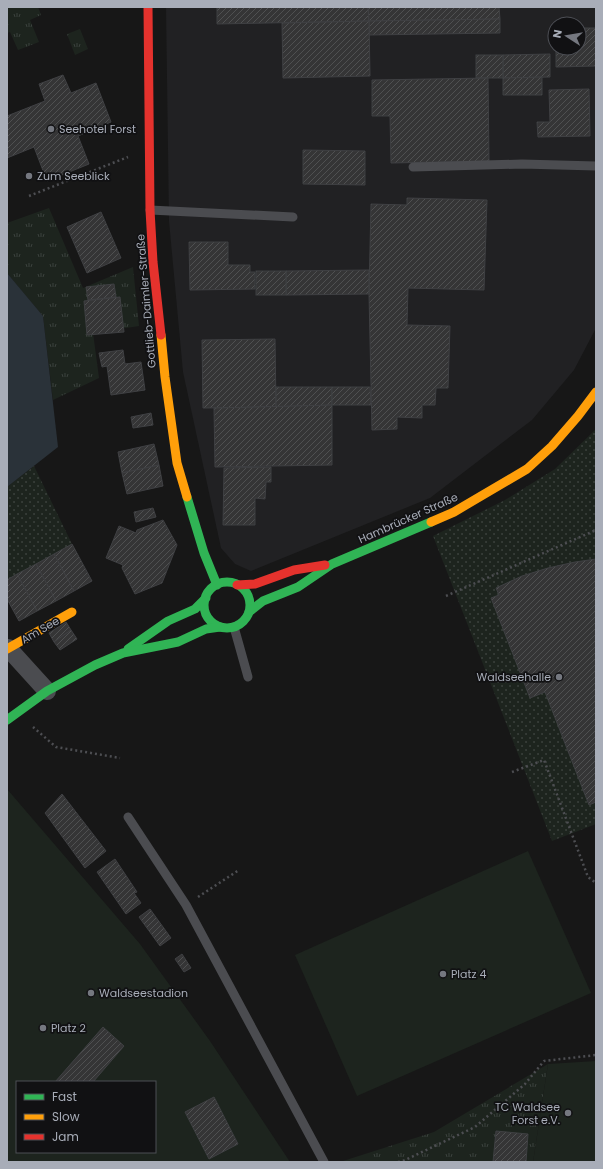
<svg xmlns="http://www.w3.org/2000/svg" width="603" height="1169" viewBox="0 0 603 1169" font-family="Poppins,sans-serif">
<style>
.built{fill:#212123;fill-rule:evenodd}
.grass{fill:url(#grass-tufts)}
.park{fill:url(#park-dots)}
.pitch{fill:#1d241e;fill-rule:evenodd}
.water{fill:#2a3239}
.building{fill:url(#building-hatch);stroke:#3f4043}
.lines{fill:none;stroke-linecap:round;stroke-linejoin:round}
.path{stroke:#4d4e52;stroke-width:2.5;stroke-dasharray:2 3;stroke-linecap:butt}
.lane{stroke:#4b4c50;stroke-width:9}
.street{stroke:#4b4c50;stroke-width:18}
.fast{stroke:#30b455;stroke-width:9}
.slow{stroke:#ff9f0a;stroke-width:9}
.jam{stroke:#e5322d;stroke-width:9}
.poi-dot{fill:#757880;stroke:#111113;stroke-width:1.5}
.labels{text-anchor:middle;stroke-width:3.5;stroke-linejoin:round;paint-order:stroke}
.poi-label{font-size:11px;fill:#a8adb8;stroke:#111113;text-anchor:start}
.street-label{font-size:11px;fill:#a8adb8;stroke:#111113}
</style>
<defs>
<pattern id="grass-tufts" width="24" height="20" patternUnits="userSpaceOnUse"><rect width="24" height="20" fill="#1d241e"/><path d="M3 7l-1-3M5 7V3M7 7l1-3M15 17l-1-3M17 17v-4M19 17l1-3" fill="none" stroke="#3b413d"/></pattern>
<pattern id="park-dots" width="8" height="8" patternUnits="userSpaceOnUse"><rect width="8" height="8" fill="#1d241e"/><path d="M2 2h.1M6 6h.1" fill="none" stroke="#3b413d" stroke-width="1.8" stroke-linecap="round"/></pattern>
<pattern id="building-hatch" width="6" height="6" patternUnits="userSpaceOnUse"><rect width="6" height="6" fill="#353536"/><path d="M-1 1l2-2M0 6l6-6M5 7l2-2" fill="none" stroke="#4f5051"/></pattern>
</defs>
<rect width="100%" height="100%" fill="#171717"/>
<!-- built -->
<path class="built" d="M166 7H596V328L574 370 532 420 430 498 251 571 235 564 221 548 183 372 169 221ZM555 24H579V48H555Z"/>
<!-- grass -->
<g class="grass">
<path d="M7 7H38L41 15 30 20 39 42 18 50 10 32 7 33Z"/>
<path d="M80 29 88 49 75 55 67 34Z"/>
<path d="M49 208 83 288 133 267 139 326 93 333 99 378 53 400 43 316 7 273V223Z"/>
<path d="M548 1064 533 1162H340L434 1132Z"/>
</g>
<!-- park -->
<g class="park">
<path d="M596 429V824L552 841 433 536 505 500 555 469Z"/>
<path d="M34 466 72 544 7 580V487Z"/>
</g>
<!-- pitch -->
<g class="pitch">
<path d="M7 789 140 944 210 1041 290 1162H7ZM17 1082H155V1152H17Z"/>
<path d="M528 851 591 993 357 1096 295 955Z"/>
<path d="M596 1061V1162H533L548 1064Z"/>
</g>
<!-- water -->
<path class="water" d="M7 273 43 316 58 447 7 487Z"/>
<!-- building -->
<g class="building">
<path d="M217 7H368L369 21 217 24Z"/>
<path d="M368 7H499L500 19 369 21Z"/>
<path d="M500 19V33L369 35V21Z"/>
<path d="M369 21 370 76 283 78 282 23Z"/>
<path d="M579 28H596V66L556 67V48H579Z"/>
<path d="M550 54V77L503 78V55Z"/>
<rect x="476" y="55" width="27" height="23"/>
<path d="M63 75 71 93 96 83 111 122 78 136 89 164 47 181 34 147 7 158V116L45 101 39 84Z"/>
<path d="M542 77V95H503V78Z"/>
<path d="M488 78 489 161 391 163 390 116H372V80Z"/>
<path d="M589 89 590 136 538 137 537 122H550L549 90Z"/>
<path d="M303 150 365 151V185L303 184Z"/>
<path d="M407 198 487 200 484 290 408 288 407 325 450 326 448 388H436L435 405H422V418L397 417V429L372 430 369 294 371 204 407 205Z"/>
<path d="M101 212 121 258 87 273 67 227Z"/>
<path d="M189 242H228V265H250V272H255V289L190 290Z"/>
<path d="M369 270V294L286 295V271Z"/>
<rect x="256" y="271" width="30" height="24"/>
<path d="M114 284 116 297 88 300 86 287Z"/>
<path d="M120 297 124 332 87 335 84 301Z"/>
<path d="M275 339 276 407 203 408 202 340Z"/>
<path d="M123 350 125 364 141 362 145 390 111 395 107 366 102 367 99 353Z"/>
<path d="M276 387H332V405L276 407Z"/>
<path d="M332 387H370L371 405H332Z"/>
<path d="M332 405V465L215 467 214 408Z"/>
<path d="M151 413 153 425 133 428 131 417Z"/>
<path d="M154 444 159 465 122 473 118 452Z"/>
<path d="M159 465 163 486 127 494 122 473Z"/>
<path d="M271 467V482H266L265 499 255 498V525H223L224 468Z"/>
<path d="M153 508 156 517 136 522 134 512Z"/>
<path d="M163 520 177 545 162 583 135 594 122 568 123 565 106 558 119 526 136 533 137 530Z"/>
<path d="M72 544 92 581 74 591 54 554Z"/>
<path d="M54 554 74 591 56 601 36 564Z"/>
<path d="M596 559V802L589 805 545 692 530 698 491 598 499 595 496 588 522 576 548 568 575 562Z"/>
<path d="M36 564 56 601 37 611 17 574Z"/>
<path d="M17 574 37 611 19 621 7 599V580Z"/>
<path d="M66 622 71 630 54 642 49 633Z"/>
<path d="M71 630 77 639 60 650 54 642Z"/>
<path d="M62 794 106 851 85 868 45 813Z"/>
<path d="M115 859 137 892 134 893 141 903 126 914 97 872Z"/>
<path d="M150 909 171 938 160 946 139 917Z"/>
<path d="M182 954 191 968 184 972 175 959Z"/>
<path d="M103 1027 124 1046 93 1082H55Z"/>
<path d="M214 1097 238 1144 209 1159 185 1112Z"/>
<path d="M496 1131 528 1134 526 1162H493Z"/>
</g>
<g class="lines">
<!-- path -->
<g class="path">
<path d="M29 196 128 157"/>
<path d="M446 596 596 530"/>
<path d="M33 727 56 747 120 758"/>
<path d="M512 772 544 760 588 877 596 883"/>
<path d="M198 897 239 870"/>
<path d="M398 1162 403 1161 475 1127 525 1084 544 1061 596 1055"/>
</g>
<!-- lane -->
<g class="lane">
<path d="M413 167 522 164 596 166"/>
<path d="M150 210 293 217"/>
<path d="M234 627 248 677"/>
<path d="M128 817 186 905 324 1162"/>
</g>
<!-- street -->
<path class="street" d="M8 648 47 691"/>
<!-- fast -->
<g class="fast">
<path d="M187 497 204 553 217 585"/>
<circle cx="227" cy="605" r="23"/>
<path d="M249 612 263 601 298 587 332 564 431 522"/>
<path d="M128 649 168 621 195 609 206 598"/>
<path d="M7 720 47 691 95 665 123 653 178 642 206 629 220 627"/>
</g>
<!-- slow -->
<g class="slow">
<path d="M161 335 165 377 177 463 187 497"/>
<path d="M431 522 454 512 527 469 552 446 578 416 596 392"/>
<path d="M7 649 72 612"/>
</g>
<!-- jam -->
<g class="jam">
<path d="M148 7 150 210 153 262 161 335"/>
<path d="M237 585 255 584 294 570 325 565"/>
</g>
</g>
<!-- markers -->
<g class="poi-dot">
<circle cx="51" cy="129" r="4"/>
<circle cx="29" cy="176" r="4"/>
<circle cx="559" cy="677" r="4"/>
<circle cx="443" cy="974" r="4"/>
<circle cx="91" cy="993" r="4"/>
<circle cx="43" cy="1028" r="4"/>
<circle cx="568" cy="1113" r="4"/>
</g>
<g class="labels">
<!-- poi labels -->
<g class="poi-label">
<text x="59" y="133">Seehotel Forst</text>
<text x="37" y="180">Zum Seeblick</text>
<text x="551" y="681" text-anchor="end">Waldseehalle</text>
<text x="451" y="978">Platz 4</text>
<text x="99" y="997">Waldseestadion</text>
<text x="51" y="1032">Platz 2</text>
<text x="560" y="1111" text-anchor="end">TC Waldsee<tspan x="560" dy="13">Forst e.V.</tspan></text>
</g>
<!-- street labels -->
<g class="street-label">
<text transform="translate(146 301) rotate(-95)" y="4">Gottlieb-Daimler-Straße</text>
<text transform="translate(408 518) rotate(-24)" y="4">Hambrücker Straße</text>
<text transform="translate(40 630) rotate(-30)" y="4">Am See</text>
</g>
</g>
<!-- border -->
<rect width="603" height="1169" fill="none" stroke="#a8adb8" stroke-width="16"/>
<!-- legend -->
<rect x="16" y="1081" width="140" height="72" fill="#111113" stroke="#4d4f55"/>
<rect x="24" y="1094" width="20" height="6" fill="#30b455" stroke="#4d4f55"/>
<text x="52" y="1101" font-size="12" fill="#a8adb8">Fast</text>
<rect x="24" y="1114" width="20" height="6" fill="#ff9f0a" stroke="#4d4f55"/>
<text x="52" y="1121" font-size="12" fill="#a8adb8">Slow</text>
<rect x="24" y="1134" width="20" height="6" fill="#e5322d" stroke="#4d4f55"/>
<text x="52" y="1141" font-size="12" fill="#a8adb8">Jam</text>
<!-- north arrow -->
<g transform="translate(567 36) rotate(282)"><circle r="19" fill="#111113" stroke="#4d4f55"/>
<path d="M0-3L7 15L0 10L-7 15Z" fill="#757880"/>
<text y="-6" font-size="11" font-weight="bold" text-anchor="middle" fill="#a8adb8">N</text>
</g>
</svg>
